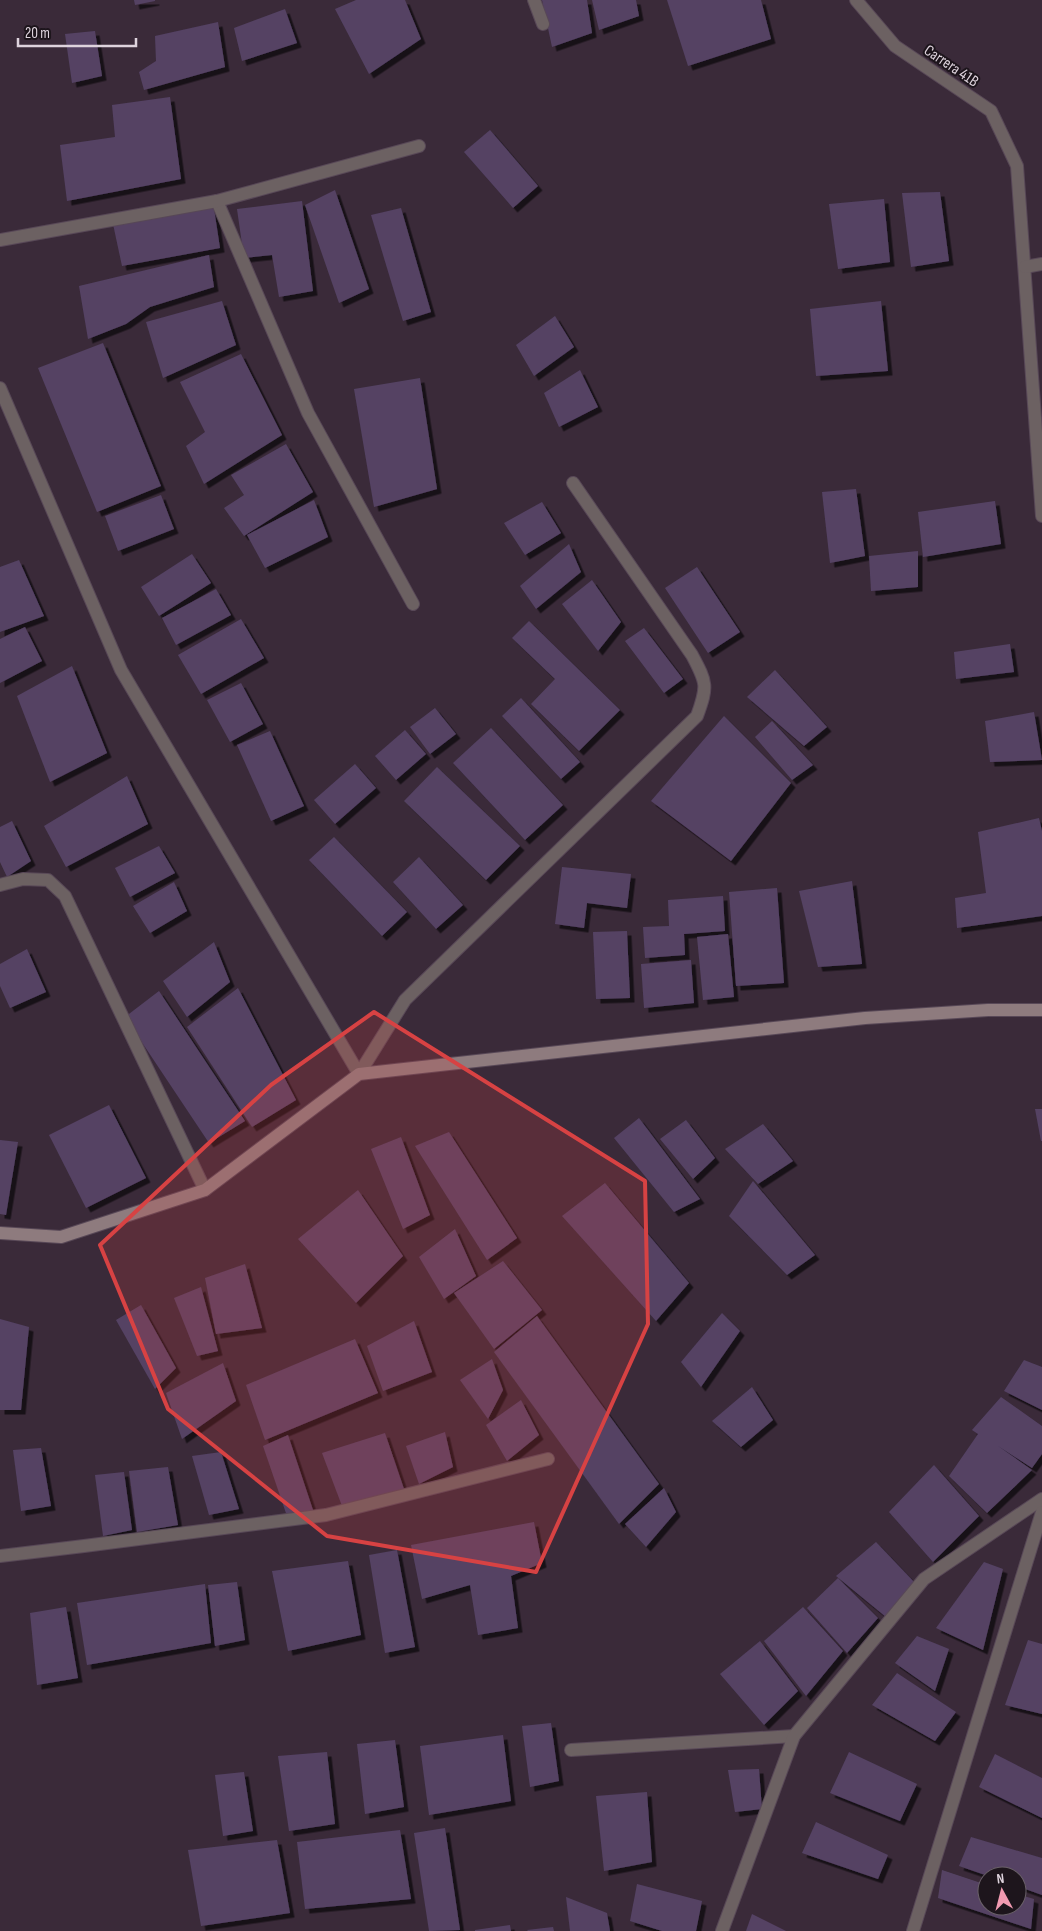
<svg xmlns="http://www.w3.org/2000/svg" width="1042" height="1931" viewBox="0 0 1042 1931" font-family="'Sofia Sans Condensed',sans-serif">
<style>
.building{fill:#544264;filter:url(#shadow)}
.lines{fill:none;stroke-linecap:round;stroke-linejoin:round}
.minor-casing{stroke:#584857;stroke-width:14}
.secondary-casing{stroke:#584857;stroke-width:14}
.minor{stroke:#6c6162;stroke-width:12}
.secondary{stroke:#8e7b7e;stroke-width:12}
.marked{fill:#d74243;fill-opacity:0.2;stroke:#d74243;stroke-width:4;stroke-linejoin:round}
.labels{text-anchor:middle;stroke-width:4;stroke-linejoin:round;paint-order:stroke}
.street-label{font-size:16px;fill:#ded3dd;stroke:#1d151c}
</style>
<defs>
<filter id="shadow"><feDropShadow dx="4.5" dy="4.5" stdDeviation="0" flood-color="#0009"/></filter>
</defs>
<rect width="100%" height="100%" fill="#3a2a39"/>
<!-- building -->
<g class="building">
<path d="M134 0H155V1L135 5Z"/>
<path d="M356 0H405L421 39 369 74 335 9Z"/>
<path d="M542 0H587L592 33 552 47Z"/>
<path d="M592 0H636L639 16 599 30Z"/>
<path d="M667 0H761L771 39 688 66Z"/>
<path d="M285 9 297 43 242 61 234 28Z"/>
<path d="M218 22 225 67 144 90 139 72 156 61 155 36Z"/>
<path d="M95 31 102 76 72 83 65 34Z"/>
<path d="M170 97 181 179 67 201 60 145 115 137 112 105Z"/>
<path d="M490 130 538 186 513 208 464 152Z"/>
<path d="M335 190 369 289 339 303 305 205Z"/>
<path d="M940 192 949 261 911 267 902 193Z"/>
<path d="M884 199 890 262 838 269 829 204Z"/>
<path d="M302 201 313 291 279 297 272 255 244 258 237 209Z"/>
<path d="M213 202 220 248 122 266 113 224Z"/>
<path d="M401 208 431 312 403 321 371 215Z"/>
<path d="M209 255 214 287 150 307 126 324 88 339 79 286Z"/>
<path d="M222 301 236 345 163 378 146 322Z"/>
<path d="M881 301 888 371 816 376 810 309Z"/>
<path d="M555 316 574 347 534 376 516 345Z"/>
<path d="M103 343 161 486 97 512 38 368Z"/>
<path d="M241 354 282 435 204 484 186 446 205 432 180 382Z"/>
<path d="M580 370 598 407 559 427 544 393Z"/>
<path d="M420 378 437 489 374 507 354 389Z"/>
<path d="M286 444 313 492 244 536 224 508 244 495 231 475Z"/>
<path d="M856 489 865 556 830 563 822 492Z"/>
<path d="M161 495 174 529 118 551 105 516Z"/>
<path d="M314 500 328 537 265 568 247 535Z"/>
<path d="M995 501 1001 544 923 557 918 512Z"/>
<path d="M542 502 561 533 525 555 504 523Z"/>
<path d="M569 544 581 572 536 609 520 586Z"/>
<path d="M918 551V587L871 591 869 556Z"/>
<path d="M192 554 211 583 159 616 141 587Z"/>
<path d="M19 560 44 616 0 632V567Z"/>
<path d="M697 567 740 632 708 653 665 588Z"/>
<path d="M592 580 621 622 598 651 562 604Z"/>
<path d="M216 589 231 615 176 645 162 618Z"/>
<path d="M241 619 264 658 201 694 178 655Z"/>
<path d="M529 621 620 710 579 751 531 704 555 679 512 638Z"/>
<path d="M25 627 42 661 0 683V639Z"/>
<path d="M644 628 683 679 664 693 625 641Z"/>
<path d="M1010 644 1014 672 956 679 954 652Z"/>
<path d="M72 666 107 753 50 782 17 696Z"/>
<path d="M775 670 827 727 804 746 747 697Z"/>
<path d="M241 683 263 724 230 742 207 700Z"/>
<path d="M521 698 580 762 561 779 502 716Z"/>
<path d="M435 708 456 734 430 754 410 727Z"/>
<path d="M1034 712 1042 760 990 762 985 721Z"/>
<path d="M724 716 791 783 731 861 651 801Z"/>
<path d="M772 721 813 765 792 780 755 737Z"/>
<path d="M491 728 563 805 525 840 453 763Z"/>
<path d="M405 730 426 754 396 780 375 756Z"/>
<path d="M270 731 304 806 271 821 237 745Z"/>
<path d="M355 764 376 788 335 824 314 800Z"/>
<path d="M437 767 520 846 486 880 404 801Z"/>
<path d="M127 776 148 824 66 867 44 826Z"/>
<path d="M1039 818 1042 831V916L957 928 955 898 986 893 978 832Z"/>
<path d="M12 821 31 861 7 877 0 862V827Z"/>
<path d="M334 837 407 912 382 936 309 860Z"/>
<path d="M159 846 175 873 130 897 115 868Z"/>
<path d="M419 857 463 905 436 929 393 882Z"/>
<path d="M562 867 631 874 627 908 587 903 584 928 555 924Z"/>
<path d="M852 881 862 964 818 967 799 891Z"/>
<path d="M174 882 187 911 150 933 133 906Z"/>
<path d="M777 888 784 983 736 986 729 892Z"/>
<path d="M723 896 725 931 684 934 685 955 645 958 643 927 669 926 668 900Z"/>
<path d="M627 931 630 998 596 999 593 932Z"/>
<path d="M728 934 734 997 703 1000 697 937Z"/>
<path d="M214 942 230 982 187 1017 163 981Z"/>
<path d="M27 949 46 992 10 1008 0 986V964Z"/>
<path d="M691 960 694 1003 644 1008 641 964Z"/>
<path d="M238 988 296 1100 252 1127 187 1027Z"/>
<path d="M159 991 245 1121 209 1143 125 1017Z"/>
<path d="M109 1105 146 1178 86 1208 49 1135Z"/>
<path d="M1035 1109H1042V1141H1041Z"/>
<path d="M639 1118 700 1199 674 1212 614 1138Z"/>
<path d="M686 1120 715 1158 693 1179 660 1139Z"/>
<path d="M763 1124 793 1161 758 1184 725 1149Z"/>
<path d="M449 1132 517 1238 487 1260 415 1146Z"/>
<path d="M401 1137 430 1215 403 1229 371 1149Z"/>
<path d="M0 1140 18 1142 6 1215 0 1214Z"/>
<path d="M753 1181 815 1255 787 1275 729 1216Z"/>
<path d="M605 1183 689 1283 656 1321 562 1216Z"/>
<path d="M358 1190 403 1256 356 1303 298 1239Z"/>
<path d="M455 1229 476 1276 444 1299 419 1257Z"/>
<path d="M503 1261 542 1310 494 1349 454 1293Z"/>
<path d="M245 1264 262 1328 216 1334 205 1278Z"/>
<path d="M201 1287 218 1351 197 1356 174 1298Z"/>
<path d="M141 1305 176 1368 155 1389 116 1320Z"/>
<path d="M722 1313 740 1331 701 1387 681 1362Z"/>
<path d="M537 1316 659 1484 619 1524 494 1352Z"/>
<path d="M0 1319 29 1327 21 1410H0Z"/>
<path d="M414 1321 432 1372 383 1391 367 1346Z"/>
<path d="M355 1339 378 1393 265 1440 246 1385Z"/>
<path d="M492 1359 503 1390 488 1419 460 1380Z"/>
<path d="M1024 1360 1042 1367V1410L1004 1391Z"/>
<path d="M223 1363 236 1401 182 1439 166 1393Z"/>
<path d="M752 1387 773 1420 741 1447 712 1421Z"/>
<path d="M1001 1397 1042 1426V1454L1032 1468 998 1446 1032 1470 987 1513 949 1476 978 1434 972 1430Z"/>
<path d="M521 1400 539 1435 507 1461 486 1425Z"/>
<path d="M445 1432 453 1467 419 1484 406 1446Z"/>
<path d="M385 1433 404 1489 342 1506 322 1453Z"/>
<path d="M288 1435 313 1510 288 1519 263 1446Z"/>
<path d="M41 1448 51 1506 21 1511 13 1450Z"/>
<path d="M221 1452 239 1509 209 1515 192 1456Z"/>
<path d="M934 1465 979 1516 933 1562 889 1512Z"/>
<path d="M168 1467 178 1525 137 1532 129 1471Z"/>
<path d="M124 1472 132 1530 103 1536 95 1475Z"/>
<path d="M664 1488 676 1512 646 1547 625 1524Z"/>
<path d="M534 1522 542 1563 511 1576 518 1628 478 1635 470 1585 422 1599 411 1545Z"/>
<path d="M876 1542 916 1584 886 1617 836 1576Z"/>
<path d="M397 1550 415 1647 385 1653 369 1555Z"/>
<path d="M348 1561 361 1635 288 1651 272 1571Z"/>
<path d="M984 1562 1003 1569 983 1650 936 1628Z"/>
<path d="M838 1578 878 1618 847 1653 807 1608Z"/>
<path d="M237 1582 245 1640 215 1646 208 1585Z"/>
<path d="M205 1584 211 1643 87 1665 77 1603Z"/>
<path d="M66 1607 78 1678 37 1685 30 1613Z"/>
<path d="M803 1607 843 1651 806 1696 764 1641Z"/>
<path d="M917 1636 949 1649 935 1691 895 1663Z"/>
<path d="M1028 1640 1042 1644V1714L1005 1705Z"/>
<path d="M760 1641 798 1691 764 1725 720 1674Z"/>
<path d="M897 1673 956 1712 935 1741 872 1705Z"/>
<path d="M551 1723 559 1781 530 1787 522 1726Z"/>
<path d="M503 1735 511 1801 429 1815 420 1746Z"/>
<path d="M395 1740 404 1807 365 1814 357 1744Z"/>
<path d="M327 1752 335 1824 289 1831 278 1756Z"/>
<path d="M849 1752 917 1784 900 1821 830 1793Z"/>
<path d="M995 1754 1042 1778V1818L979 1787Z"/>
<path d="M759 1769 762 1809 735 1812 728 1770Z"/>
<path d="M244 1772 253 1831 223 1836 215 1775Z"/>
<path d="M647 1792 652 1862 604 1871 596 1796Z"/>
<path d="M816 1822 888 1855 878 1879 802 1853Z"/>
<path d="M445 1828 460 1930 429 1931 414 1833Z"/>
<path d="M400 1830 411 1899 305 1909 297 1842Z"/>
<path d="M971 1837 1042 1858V1895L1017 1886V1876H988L959 1866Z"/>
<path d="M277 1840 290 1913 201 1926 188 1850Z"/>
<path d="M942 1870 987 1885V1906H1017V1894L1034 1899 1031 1929 938 1898Z"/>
<path d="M637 1884 702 1901 696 1931H662L630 1921Z"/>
<path d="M566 1897 607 1913 610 1931H570Z"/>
<path d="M752 1914 786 1931H746Z"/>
<path d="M510 1925 511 1931H475V1930Z"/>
<path d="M553 1927 554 1931H528L527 1930Z"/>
</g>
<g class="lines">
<!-- minor casing -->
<g class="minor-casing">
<g id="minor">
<path d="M534 0 543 24"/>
<path d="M856 0 895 46 991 111 1017 166 1042 516"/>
<path d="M217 201 308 413 413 604"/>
<path d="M0 240 217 201 419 146"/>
<path d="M1025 267 1042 264"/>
<path d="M0 388 121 670 359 1074 405 1000 697 716C708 686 707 683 692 655L573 483"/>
<path d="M0 885 23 879 48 880 65 896 205 1190"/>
<path d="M0 1556 84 1546 326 1515 548 1459"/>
<path d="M571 1750 794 1736"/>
<path d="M722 1931 794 1736 924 1579 1042 1499"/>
<path d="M913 1931 1042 1512"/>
</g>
</g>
<!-- secondary casing -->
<g class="secondary-casing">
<path id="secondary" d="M0 1233 61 1237 205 1190 359 1074 865 1018 988 1010H1042"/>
</g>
<!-- minor -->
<use href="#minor" class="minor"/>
<!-- secondary -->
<use href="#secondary" class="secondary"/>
</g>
<!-- marked area -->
<path class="marked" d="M374 1012 645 1181 648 1324 536 1572 327 1536 168 1409 100 1245 271 1085Z"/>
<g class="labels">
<!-- street labels -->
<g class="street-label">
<text transform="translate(952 65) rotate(34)" y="6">Carrera 41B</text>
</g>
</g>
<!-- north arrow -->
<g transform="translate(1002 1891) rotate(353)"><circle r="24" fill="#1d151c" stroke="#6a6169"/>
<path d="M0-4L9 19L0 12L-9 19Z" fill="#f19ab1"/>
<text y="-8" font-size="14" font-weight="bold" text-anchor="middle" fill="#ded3dd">N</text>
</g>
<!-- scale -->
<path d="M18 38v8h118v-8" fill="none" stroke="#ded3dd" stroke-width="2.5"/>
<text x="25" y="38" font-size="15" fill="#ded3dd" stroke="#1d151c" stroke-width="4" paint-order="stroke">20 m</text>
</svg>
